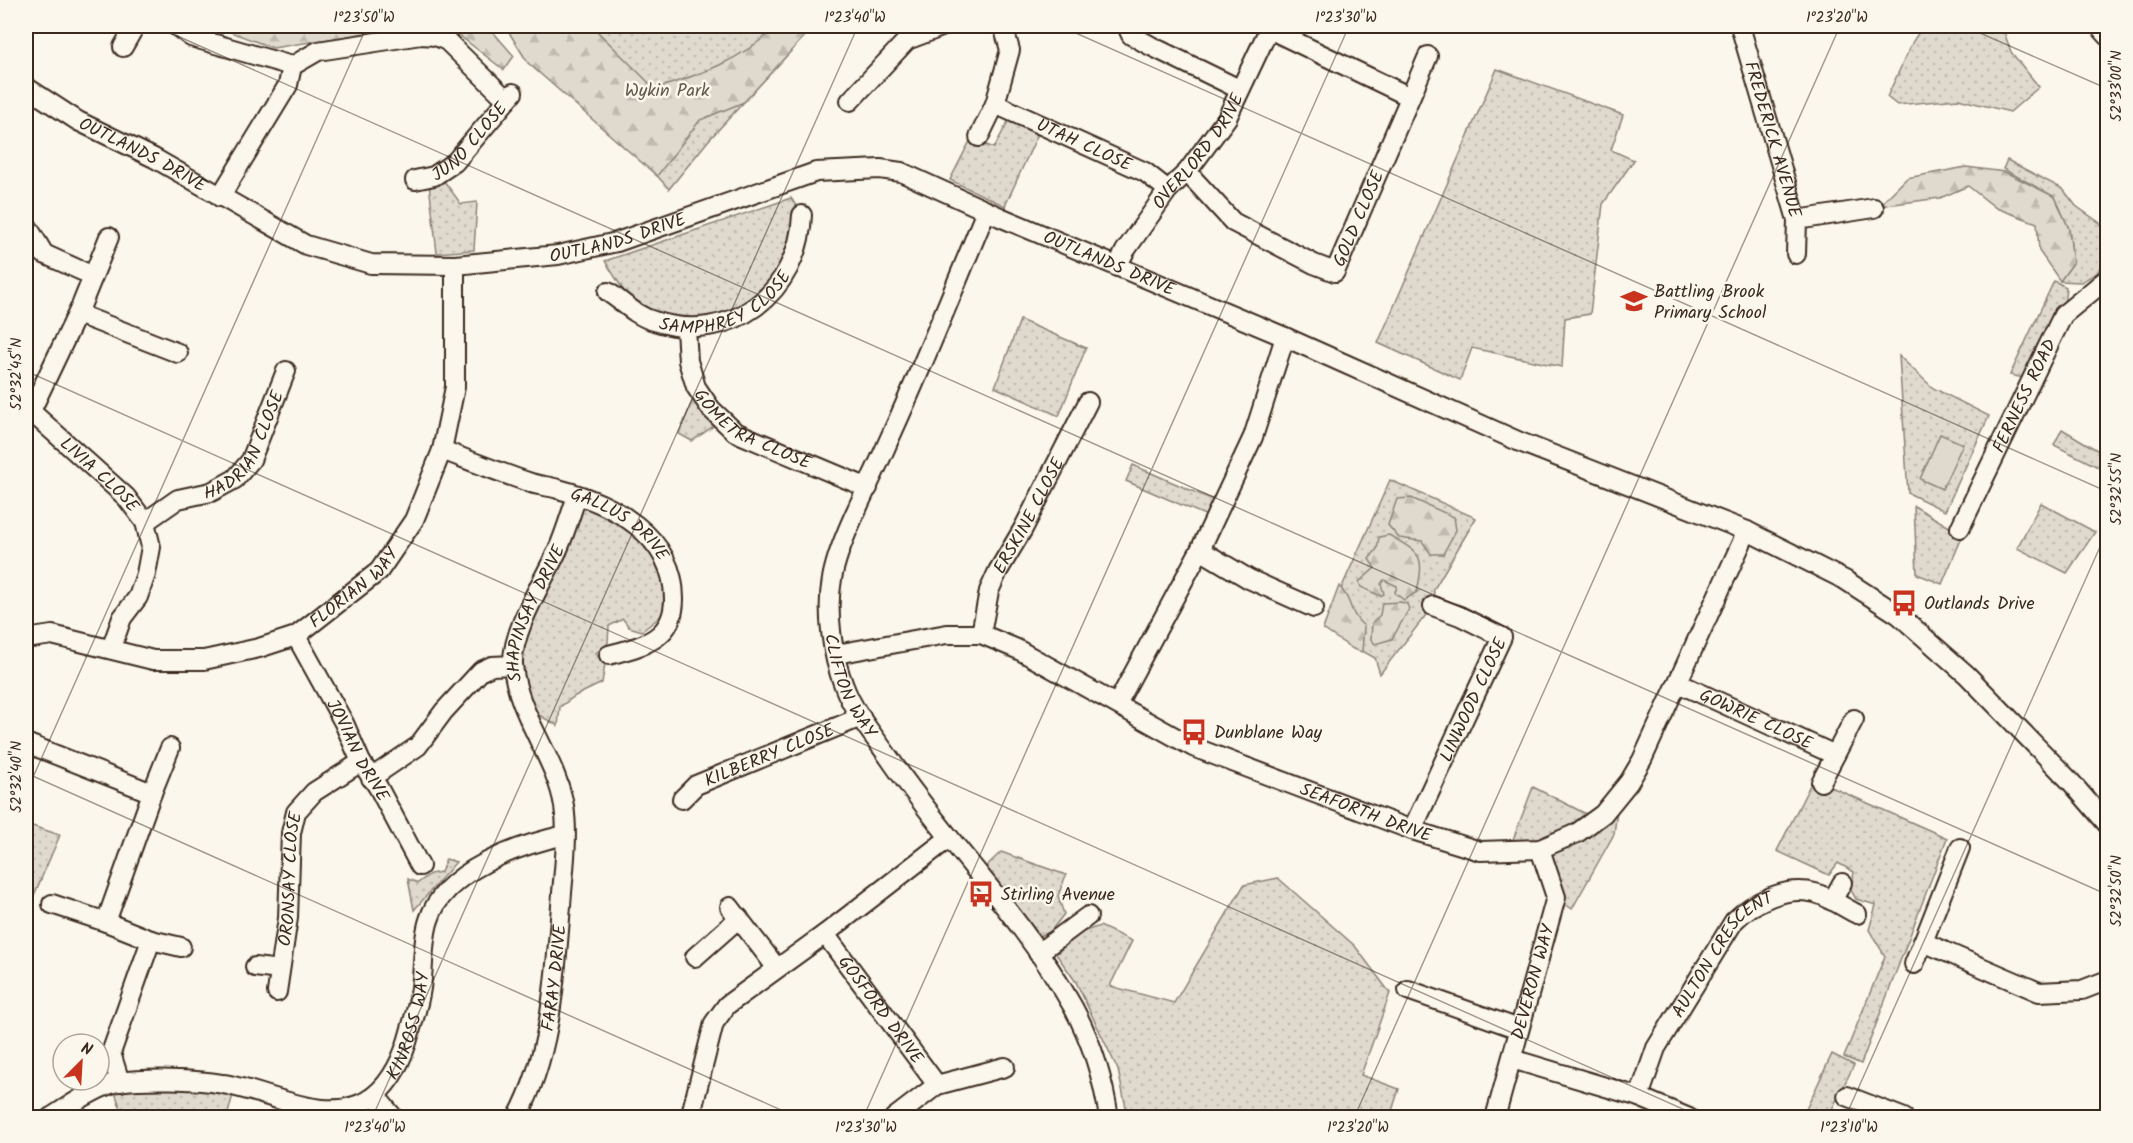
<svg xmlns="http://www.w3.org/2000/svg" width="2133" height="1143" viewBox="0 0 2133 1143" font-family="Kalam,sans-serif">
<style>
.green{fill:url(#green-dots);stroke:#8d8276;stroke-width:1.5}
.forest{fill:url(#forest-firs);stroke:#8d8276;stroke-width:1.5}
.pitch{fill:#dfd9ce;stroke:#8d8276;stroke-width:1.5}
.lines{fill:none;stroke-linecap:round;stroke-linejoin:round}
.minor-casing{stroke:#3b2a1e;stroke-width:22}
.minor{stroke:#fbf7ec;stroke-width:18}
.ticks{fill:none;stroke:#3b2a1e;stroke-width:1.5;stroke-opacity:0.45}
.labels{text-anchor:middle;stroke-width:5;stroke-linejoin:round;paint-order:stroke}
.park-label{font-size:18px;fill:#64564a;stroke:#fbf7ec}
.street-label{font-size:18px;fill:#3b2a1e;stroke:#fbf7ec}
.poi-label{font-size:18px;fill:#3b2a1e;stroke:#fbf7ec;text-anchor:start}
.neatline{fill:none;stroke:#3b2a1e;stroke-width:2}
.ticks-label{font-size:15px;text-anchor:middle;fill:#3b2a1e}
</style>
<defs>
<pattern id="green-dots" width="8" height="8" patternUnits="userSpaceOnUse" patternTransform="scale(1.5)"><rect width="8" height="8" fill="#dfd9ce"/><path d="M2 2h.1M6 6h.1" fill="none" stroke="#c0bab0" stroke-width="1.8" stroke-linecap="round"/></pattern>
<pattern id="forest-firs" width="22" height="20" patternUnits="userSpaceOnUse" patternTransform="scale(1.5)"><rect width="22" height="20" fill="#dfd9ce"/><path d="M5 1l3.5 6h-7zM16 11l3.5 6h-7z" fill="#c0bab0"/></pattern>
</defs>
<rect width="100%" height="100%" fill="#fbf7ec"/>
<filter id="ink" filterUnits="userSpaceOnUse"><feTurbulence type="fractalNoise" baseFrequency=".0167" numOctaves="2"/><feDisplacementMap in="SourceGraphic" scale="12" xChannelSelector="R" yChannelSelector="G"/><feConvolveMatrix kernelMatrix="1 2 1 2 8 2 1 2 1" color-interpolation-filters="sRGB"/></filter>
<g filter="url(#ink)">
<!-- green -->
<g class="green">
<path d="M505 26H814L708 141 669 189 626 141Z"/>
<path d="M1923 26H2002L2011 52 2039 87 2010 112 1958 99 1897 105 1887 97 1913 41Z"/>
<path d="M1497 69 1623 115 1611 150 1634 160 1603 204 1590 314 1565 318 1562 367 1472 348 1460 380 1378 343Z"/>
<path d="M1013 112 1042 125 1005 206 950 180 971 139 994 148Z"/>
<path d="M2007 160 2063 189 2076 206 2100 223 2106 239V256L2097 273 2081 282 2060 281 2073 263 2069 229 2055 197 2003 169Z"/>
<path d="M441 177 461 204 477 202 474 250 437 253 429 184Z"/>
<path d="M791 198 802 215 786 272 722 323 639 315 605 261Z"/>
<path d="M2054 281 2066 287 2063 315 2032 380 2010 375Z"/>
<path d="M1020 320 1086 348 1059 416 995 387Z"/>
<path d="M1899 356 1933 388 1989 416 1945 511 1908 493Z"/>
<path d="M697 390 722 420 692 441 679 434Z"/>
<path d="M2062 429 2107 456V469H2102L2054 445Z"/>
<path d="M1133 465 1220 503 1214 519 1126 481Z"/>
<path d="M1390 480 1476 518 1434 589 1433 606 1380 674 1375 658 1323 629Z"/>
<path d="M577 496 645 530 674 606 642 631 629 627 623 619 609 626 608 643 596 653 605 664 602 683 575 696 560 707 558 726 525 707 513 665Z"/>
<path d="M2041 503 2095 532 2067 573 2017 548Z"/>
<path d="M1914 506 1963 535 1942 584 1917 574Z"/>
<path d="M1813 779 1947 838 1861 1064 1844 1057 1885 956 1869 930 1876 905 1856 899 1851 890 1854 872 1838 863 1829 875 1777 851Z"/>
<path d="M1533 787 1596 819 1619 794 1614 834 1572 909 1558 899 1540 849 1509 850Z"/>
<path d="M26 824 60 835 26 914Z"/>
<path d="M1001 852 1066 875 1058 896 1064 914 1050 932 1028 940 978 874Z"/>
<path d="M446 859 456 862 414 910 408 879 418 883 430 874 441 872Z"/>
<path d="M1278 878 1355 946 1390 993 1361 1075 1399 1089 1390 1117H1128L1118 1070 1076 982 1056 954 1082 932 1100 926 1132 941 1110 986 1174 1003 1244 885Z"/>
<path d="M1832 1054 1854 1065 1828 1117 1802 1118Z"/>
<path d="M112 1084 235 1087 227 1117 124 1118Z"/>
</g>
<!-- forest -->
<g class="forest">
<path d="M215 26H410L273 48Z"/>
<path d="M447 26H499L494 33 514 56 504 70Z"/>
<path d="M505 26H592L655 89C698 75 744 60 776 26H814L744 102 700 120 657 176 528 63Z"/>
<path d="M1966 167 2005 172 2055 197 2069 229 2073 263 2060 281 2039 251 2037 223 1996 208 1968 186 1940 198 1879 206 1907 178Z"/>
<path d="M1411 498 1454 517 1456 530 1443 554H1431L1422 541 1399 538 1388 525 1397 499Z"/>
<path d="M1389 535C1421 554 1425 554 1417 592L1404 600 1395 593 1397 586 1384 580 1381 584 1384 594 1380 596 1361 587 1359 582 1375 568 1369 559 1377 549 1379 537Z"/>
<path d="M1339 586C1353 600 1348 613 1364 626L1362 652 1353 649 1323 629Z"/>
<path d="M1401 602 1407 604 1409 609 1392 639 1375 644 1371 639 1372 623 1380 615 1382 603Z"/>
</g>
<!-- pitch -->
<path class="pitch" d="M1940 434 1963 444 1942 489 1920 479Z"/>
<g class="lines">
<!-- minor casing -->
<g class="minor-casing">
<g id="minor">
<path d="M176 26 191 37 292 66 318 51 421 35 436 36 447 41 507 100"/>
<path d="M1127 26 1131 35 1151 46 1239 89"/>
<path id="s1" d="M1740 26 1797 220 1796 254"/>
<path d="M2099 26 2108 36"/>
<path d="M123 47 135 26"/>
<path id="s2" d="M26 87 78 121 154 158 306 245 371 264 455 265 558 255 617 242 816 172 880 169 901 172 1000 217 1285 337 1520 442 1747 531 1845 580 1899 615 1967 675 2071 782 2108 825"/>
<path d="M850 101 907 40 944 26"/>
<path id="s3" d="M995 104 1145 172 1168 190"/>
<path d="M979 137 995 104 1010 50 1003 26"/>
<path id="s4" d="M1187 172 1233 222 1314 264 1335 272 1428 56"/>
<path id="s5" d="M415 180 434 176 455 162 513 93"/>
<path d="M220 197 288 85 292 66"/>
<path id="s6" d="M986 211C954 289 923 366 888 442 872 480 838 541 832 579 826 611 832 656 844 686 854 713 874 736 890 759 948 844 1023 917 1073 1007 1092 1042 1103 1078 1109 1118"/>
<path d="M1797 220 1874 208"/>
<path d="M26 224 44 254 93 276"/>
<path id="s7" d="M1117 267 1125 251 1168 190 1187 172 1227 118 1269 29 1410 97"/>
<path id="s8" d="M608 292C623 302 636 316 654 321 730 346 799 293 802 215"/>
<path d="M78 314 178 353"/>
<path id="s9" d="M686 329 688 361 696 387 711 409 735 432 868 488"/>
<path id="s10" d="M26 407 126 497 145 522"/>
<path d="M31 411 81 306 109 237"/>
<path id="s11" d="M442 450C471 461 501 473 531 483 540 486 549 486 558 489 612 503 674 535 674 599 674 640 641 646 609 655"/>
<path id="s12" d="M1960 528 2063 315 2108 278"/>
<path d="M1200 550 1249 579 1314 608"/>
<path id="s13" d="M981 634 989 591 998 571 1023 529 1088 402"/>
<path id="s14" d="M296 636 344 723 361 762 378 787 420 866"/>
<path id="s15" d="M26 639 52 635 153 660H204L259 648 296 636 379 571 414 520 442 450 455 387V265"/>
<path id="s16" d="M111 649 122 618 138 597 146 574 151 547 145 522 178 499 211 492 235 479 251 460 286 371"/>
<path id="s17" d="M836 654 947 634H981L1017 649 1193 747 1412 830 1480 851 1540 849 1577 833 1603 814 1629 782 1642 760 1747 531"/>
<path id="s18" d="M1678 683 1835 755"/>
<path d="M1117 704 1200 550 1253 437 1285 337"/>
<path d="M26 743 152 793 106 922 151 940 111 1053 120 1082"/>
<path d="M371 778 418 746 444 711 481 671 492 666 513 665"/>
<path d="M1821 782 1854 719"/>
<path d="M152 793 170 748"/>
<path id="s19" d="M682 799 696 785 861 717"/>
<path id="s20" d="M1412 830 1502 637 1460 616 1433 606"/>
<path d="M1960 848 1923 942 2039 992 2082 990 2108 980"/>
<path d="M1832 901 1842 883"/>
<path d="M52 904 106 922"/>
<path d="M730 907 776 967"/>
<path id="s21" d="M825 934 937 1085"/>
<path d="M151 940 181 947"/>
<path d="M1038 953 1088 916"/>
<path d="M695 957 739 918"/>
<path d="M1914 964 1923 942"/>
<path d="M255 967 280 970"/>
<path d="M1408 990 1519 1029"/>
<path id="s22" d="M277 992 288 918 291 833 296 812 314 792 361 762"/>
<path d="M1512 1059 1639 1097 1689 1118"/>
<path d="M375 1095 394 1118"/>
<path d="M1847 1096 1904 1118"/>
<path id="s23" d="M1639 1097 1656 1048 1734 921C1753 902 1786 885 1815 893 1829 897 1843 907 1857 914"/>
<path id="s24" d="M50 1118C67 1107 98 1086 118 1082 147 1078 194 1079 223 1084 270 1091 331 1130 375 1095 394 1079 404 1055 410 1032 414 1018 419 1003 421 988 424 967 422 941 429 920 444 870 520 845 565 835"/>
<path id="s25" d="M517 1118C552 1053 555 978 561 906 563 873 569 839 564 806 556 757 517 715 513 665 511 630 545 579 559 547 566 530 571 513 577 496"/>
<path d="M690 1118 714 1023 727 1005 825 934 949 838"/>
<path d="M894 1118 937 1085 1005 1067"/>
<path id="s26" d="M1495 1118 1556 897 1540 849"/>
</g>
</g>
<!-- minor -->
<use href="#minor" class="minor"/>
</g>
</g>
<!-- ticks -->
<path class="ticks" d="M155 26 2108 895M1060 26 2108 492M1964 26 2108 89M26 371 1703 1118M26 773 799 1118M26 793 367 26M372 1118 858 26M863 1118 1349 26M1354 1118 1840 26M1845 1118 2108 529"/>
<!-- icons -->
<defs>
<g id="school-bare" transform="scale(2.07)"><path d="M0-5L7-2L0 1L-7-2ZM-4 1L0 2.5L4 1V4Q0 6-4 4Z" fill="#c8321e" stroke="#fbf7ec" stroke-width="2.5" paint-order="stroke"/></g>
<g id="bus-bare" transform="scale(2.07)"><path d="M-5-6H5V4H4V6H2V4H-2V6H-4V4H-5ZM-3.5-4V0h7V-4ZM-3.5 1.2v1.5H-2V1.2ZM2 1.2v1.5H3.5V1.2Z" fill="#c8321e" stroke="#fbf7ec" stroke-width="2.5" paint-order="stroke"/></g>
</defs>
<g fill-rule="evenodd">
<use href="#school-bare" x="1634" y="301"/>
<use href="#bus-bare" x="1904" y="603"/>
<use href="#bus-bare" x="1194" y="732"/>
<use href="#bus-bare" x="981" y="894"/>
</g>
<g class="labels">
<!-- park labels -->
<g class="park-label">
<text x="667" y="96">Wykin Park</text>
</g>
<!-- street labels -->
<g class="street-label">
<text dy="6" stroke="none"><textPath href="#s5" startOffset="69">JUNO CLOSE</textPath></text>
<text dy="6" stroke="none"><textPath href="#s1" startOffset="118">FREDERICK AVENUE</textPath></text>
<text dy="6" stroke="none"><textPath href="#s3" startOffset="98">UTAH CLOSE</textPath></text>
<text dy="6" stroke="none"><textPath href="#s7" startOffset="142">OVERLORD DRIVE</textPath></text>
<text dy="6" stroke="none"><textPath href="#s2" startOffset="135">OUTLANDS DRIVE</textPath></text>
<text dy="6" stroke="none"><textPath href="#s4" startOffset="240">GOLD CLOSE</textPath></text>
<text dy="6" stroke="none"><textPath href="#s2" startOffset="639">OUTLANDS DRIVE</textPath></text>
<text dy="6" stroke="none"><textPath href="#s2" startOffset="1161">OUTLANDS DRIVE</textPath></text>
<text dy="6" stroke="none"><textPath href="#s8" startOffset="134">SAMPHREY CLOSE</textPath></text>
<text dy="6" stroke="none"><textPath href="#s12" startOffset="147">FERNESS ROAD</textPath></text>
<text dy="6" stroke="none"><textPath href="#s9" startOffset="132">GOMETRA CLOSE</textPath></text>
<text dy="6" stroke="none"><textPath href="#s16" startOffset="270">HADRIAN CLOSE</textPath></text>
<text dy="6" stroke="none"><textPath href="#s10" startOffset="100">LIVIA CLOSE</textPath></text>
<text dy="6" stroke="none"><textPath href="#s13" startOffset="129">ERSKINE CLOSE</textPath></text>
<text dy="6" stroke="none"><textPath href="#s11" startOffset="195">GALLUS DRIVE</textPath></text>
<text dy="6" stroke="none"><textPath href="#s15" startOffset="352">FLORIAN WAY</textPath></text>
<text dy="6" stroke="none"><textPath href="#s25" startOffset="525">SHAPINSAY DRIVE</textPath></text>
<text dy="6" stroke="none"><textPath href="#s6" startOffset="510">CLIFTON WAY</textPath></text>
<text dy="6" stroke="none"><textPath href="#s20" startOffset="144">LINWOOD CLOSE</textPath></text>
<text dy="6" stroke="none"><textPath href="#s18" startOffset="86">GOWRIE CLOSE</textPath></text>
<text dy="6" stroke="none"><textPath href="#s14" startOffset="130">JOVIAN DRIVE</textPath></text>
<text dy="6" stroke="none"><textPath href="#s19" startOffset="99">KILBERRY CLOSE</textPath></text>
<text dy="6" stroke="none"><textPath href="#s17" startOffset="572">SEAFORTH DRIVE</textPath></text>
<text dy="6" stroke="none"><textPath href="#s22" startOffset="114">ORONSAY CLOSE</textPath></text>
<text dy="6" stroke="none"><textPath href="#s23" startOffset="168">AULTON CRESCENT</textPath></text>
<text dy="6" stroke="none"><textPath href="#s25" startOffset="146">FARAY DRIVE</textPath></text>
<text dy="6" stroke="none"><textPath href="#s26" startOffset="141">DEVERON WAY</textPath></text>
<text dy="6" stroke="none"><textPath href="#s21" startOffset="94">GOSFORD DRIVE</textPath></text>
<text dy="6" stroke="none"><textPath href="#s24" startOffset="420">KINROSS WAY</textPath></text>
</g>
<!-- poi labels -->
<g class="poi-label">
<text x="1654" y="297">Battling Brook<tspan x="1654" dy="21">Primary School</tspan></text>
<text x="1924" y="609">Outlands Drive</text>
<text x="1214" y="738">Dunblane Way</text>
<text x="1001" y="900">Stirling Avenue</text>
</g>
</g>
<!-- margin -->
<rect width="2133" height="1143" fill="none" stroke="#fbf7ec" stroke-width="66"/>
<!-- north arrow -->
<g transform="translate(81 1062) rotate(24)"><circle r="28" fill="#fbf7ec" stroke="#aea59a" stroke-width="1.5"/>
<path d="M0-4.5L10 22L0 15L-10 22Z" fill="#c8321e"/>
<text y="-9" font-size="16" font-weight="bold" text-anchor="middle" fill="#3b2a1e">N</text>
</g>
<rect x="33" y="33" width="2067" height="1077" class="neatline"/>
<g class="ticks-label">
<text x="364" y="22">1°23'50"W</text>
<text x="855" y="22">1°23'40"W</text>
<text x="1346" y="22">1°23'30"W</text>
<text x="1837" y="22">1°23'20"W</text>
<text transform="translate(2116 86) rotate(-90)" y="5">52°33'00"N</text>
<text transform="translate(16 374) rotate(-90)" y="5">52°32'45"N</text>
<text transform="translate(2116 489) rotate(-90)" y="5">52°32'55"N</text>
<text transform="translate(16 777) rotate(-90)" y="5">52°32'40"N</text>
<text transform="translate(2116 891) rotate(-90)" y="5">52°32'50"N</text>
<text x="375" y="1132">1°23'40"W</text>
<text x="866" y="1132">1°23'30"W</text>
<text x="1358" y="1132">1°23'20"W</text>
<text x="1849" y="1132">1°23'10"W</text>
</g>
</svg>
